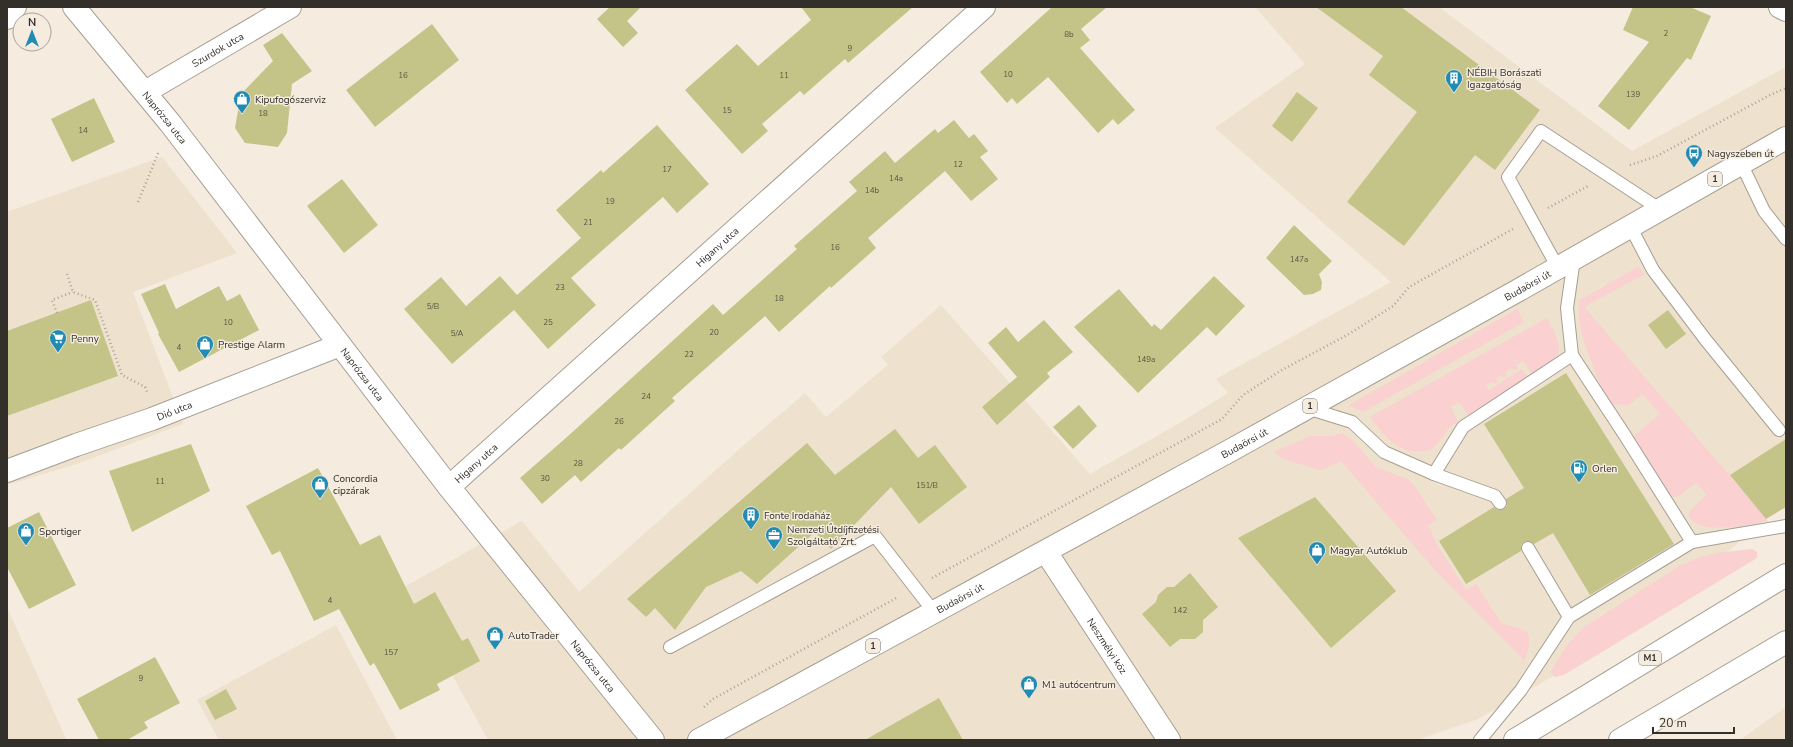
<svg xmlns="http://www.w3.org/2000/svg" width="1793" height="747" viewBox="0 0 1793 747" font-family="'Nunito Sans',sans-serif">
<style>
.built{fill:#eee1cd}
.green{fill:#fad0d0}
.building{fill:#c4c489}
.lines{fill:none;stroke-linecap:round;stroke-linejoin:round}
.service-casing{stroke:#a69e92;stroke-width:14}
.minor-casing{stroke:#a69e92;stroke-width:24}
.tertiary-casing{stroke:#a69e92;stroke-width:24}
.primary-casing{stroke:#a69e92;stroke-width:24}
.path{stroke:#aba49a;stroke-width:2.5;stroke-dasharray:1 3;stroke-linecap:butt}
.service{stroke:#fff;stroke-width:12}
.minor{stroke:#fff;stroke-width:22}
.tertiary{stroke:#fff;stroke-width:22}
.primary{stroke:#fff;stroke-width:22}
.labels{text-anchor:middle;stroke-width:3;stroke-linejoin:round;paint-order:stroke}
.number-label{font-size:8px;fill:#575542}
.shield{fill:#f5ecdf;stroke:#6d6861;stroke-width:1}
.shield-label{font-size:9px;font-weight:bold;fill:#33302b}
.street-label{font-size:10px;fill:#33302b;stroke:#f5ecdf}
.poi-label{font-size:10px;fill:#33302b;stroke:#f5ecdf;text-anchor:start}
</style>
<rect width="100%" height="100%" fill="#f5ecdf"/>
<!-- built -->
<g class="built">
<path d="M1255 7H1439L1632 151 1786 67V507L1766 519 1641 626 1478 719 1417 740H488L404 587 522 521 579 592 736 452 805 393 826 417 888 365 881 357 941 305 1090 474 1178 424 1228 393 1216 379 1391 282 1215 128 1305 64Z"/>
<path d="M162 157 237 253 133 292 183 424 77 464 7 485V212Z"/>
<path d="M7 607 63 732 67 740H7Z"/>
<path d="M336 625 397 740H219L197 700Z"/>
<path d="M1786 707V740H1740Z"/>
</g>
<!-- green -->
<g class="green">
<path d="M1638 267 1645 274 1584 307 1730 476 1768 521C1750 524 1697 537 1688 515L1690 511 1707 495 1696 483 1679 496 1674 497C1658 490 1642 453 1633 437L1660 414 1642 394 1629 405 1611 404 1608 402C1598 377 1573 327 1580 300Z"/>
<path d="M1517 309 1524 322 1363 412 1350 406 1351 404Z"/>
<path d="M1547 318C1552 329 1565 347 1556 359 1551 366 1539 371 1533 375L1523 361 1516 365 1518 368 1514 371 1512 368 1505 372 1507 376 1504 377 1502 375 1496 379 1498 382 1494 384 1492 382 1486 385 1489 390 1522 369 1528 378 1468 415 1459 402 1451 407 1458 422C1446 427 1443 439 1434 447 1431 450 1426 451 1423 451 1398 455 1383 434 1370 417Z"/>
<path d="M1342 433 1352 440 1376 467 1409 480 1414 485 1437 520 1428 525 1437 545 1466 590 1476 584 1500 621C1509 628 1519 626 1527 632 1532 641 1527 657 1522 665L1523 659 1435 570 1341 461 1320 471C1304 462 1288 465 1274 452L1310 436H1333Z"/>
<path d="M1752 549 1757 552V558L1564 675 1555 677 1551 672 1565 648 1583 628 1681 565 1701 557 1716 553Z"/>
</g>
<!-- building -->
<g class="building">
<path d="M610 7H641L627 21 638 33 623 47 597 19Z"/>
<path d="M801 7H913L848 63 845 59 804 95 800 91 762 124 768 131 742 154 685 90 737 44 758 66 811 20Z"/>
<path d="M1052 7H1107L1081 29 1090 40 1080 48 1135 110 1118 125 1113 119 1098 133 1048 77 1017 104 1012 98 1007 103 980 72Z"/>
<path d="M1316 7H1401L1540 110 1495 170 1475 155 1404 246 1347 202 1417 112 1369 75 1383 56Z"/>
<path d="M1633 7H1690L1711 16 1691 60 1687 58 1629 130 1598 106 1649 42 1623 30Z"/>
<path d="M432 24 459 60 375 127 346 90Z"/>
<path d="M282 33 312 71 292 84 287 133 278 147 245 143 235 128 241 94 273 61 263 45Z"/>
<path d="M1297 92 1318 108 1292 142 1272 126Z"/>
<path d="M94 98 115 142 72 162 51 119Z"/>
<path d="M954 120 969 138 974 134 988 151 980 157 998 179 971 201 945 171 868 238 876 248 831 288 830 286 779 332 765 316 672 398 675 401 621 450 619 448 581 482 575 475 542 504 520 478 567 437 713 304 723 315 797 249 794 246 857 191 849 182 885 151 895 163 935 129 938 133Z"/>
<path d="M657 125 709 184 677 213 663 197 571 278 596 305 548 349 514 310 452 364 404 309 441 277 466 306 500 276 517 295 581 238 556 210 601 170 603 173Z"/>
<path d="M342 179 378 225 344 253 307 206Z"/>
<path d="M1294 225 1332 261 1319 274 1322 282 1321 290 1313 294 1304 295 1266 258Z"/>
<path d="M1214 276 1245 306 1216 336 1207 327 1138 393 1074 327 1119 289 1152 327 1154 324 1161 330Z"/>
<path d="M165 284 176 309 219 286 227 301 240 294 259 330 179 372 158 334 159 333 141 294Z"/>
<path d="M91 300 118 376 7 416V331Z"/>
<path d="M1668 310 1686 334 1666 349 1648 325Z"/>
<path d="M1044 320 1073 352 1047 373 1050 377 997 425 982 407 1017 377 988 343 1006 327 1018 342Z"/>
<path d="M1566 373 1674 544 1590 595 1553 533 1534 544 1528 541 1524 542 1521 545V551L1466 584 1439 541 1494 507 1497 510 1504 509 1507 506 1506 499 1524 488 1484 424Z"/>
<path d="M1079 405 1097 426 1073 449 1053 427Z"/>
<path d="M895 429 918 458 935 445 967 487 919 524 891 487 831 549 815 532 757 584 741 571 706 587 675 630 655 608 646 617 627 599 807 443 835 475Z"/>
<path d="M1786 439V507L1766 519 1730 475Z"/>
<path d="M191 444 210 491 132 532 109 471Z"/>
<path d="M318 468 360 545 380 535 414 604 435 592 462 641 468 638 480 661 437 684 440 690 400 710 374 663 370 666 339 609 314 621 280 551 272 555 246 506Z"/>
<path d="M1315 497 1396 591 1331 648 1238 538Z"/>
<path d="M39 512 76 585 29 609 7 567V528Z"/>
<path d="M1190 573 1218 607 1203 620V632L1195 639H1180L1170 647 1142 614 1156 602 1158 595 1167 587H1174Z"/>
<path d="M155 657 180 703 144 722 148 728 127 740H99L77 699Z"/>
<path d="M226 689 237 709 215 720 205 701Z"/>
<path d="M939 698 963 740H865Z"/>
</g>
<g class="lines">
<!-- service casing -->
<g class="service-casing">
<g id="service">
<path d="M1741 163 1764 211 1786 239"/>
<path d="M1630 226 1653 270 1705 339 1779 430"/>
<path d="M1558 268 1508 177 1541 131 1661 210"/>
<path d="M1572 355 1624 434 1692 542"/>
<path d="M1307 408 1352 422 1384 452 1434 474 1463 427 1572 355 1567 308 1574 259"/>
<path d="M1434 474 1495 496 1500 503"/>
<path d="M1528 548 1569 617"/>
<path d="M670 647 875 536 934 612"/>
<path d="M1480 740 1521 690 1569 617 1692 542 1786 526"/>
</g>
</g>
<!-- minor casing -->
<g class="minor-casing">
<g id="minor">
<path id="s1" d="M74 7 170 123 449 487 653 740"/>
<path d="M1780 7 1786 10"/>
<path id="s2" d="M145 92 290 7"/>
<path id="s3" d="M7 471 76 445 152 419 340 345"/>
<path id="s4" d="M449 487 984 7"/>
<path id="s5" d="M1046 552 1169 740"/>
</g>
</g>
<!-- tertiary casing -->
<g class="tertiary-casing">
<path id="tertiary" d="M7 18 15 7"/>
</g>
<!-- primary casing -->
<g class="primary-casing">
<g id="primary">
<path id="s6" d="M699 740 1233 449 1517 291 1786 138"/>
<path d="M1515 740 1786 575"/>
<path d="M1620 740 1786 642"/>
</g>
</g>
<!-- path -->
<g class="path">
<path d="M1630 165 1657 156 1770 95 1786 88"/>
<path d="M138 202 159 151"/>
<path d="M1548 208 1588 186"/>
<path d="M67 274 73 292 95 300 122 375 145 387 148 394"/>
<path d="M57 313 52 300 73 292"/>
<path d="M932 578 1222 419 1243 395 1280 371 1349 334 1393 306 1409 287 1513 229"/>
<path d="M704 707 713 699 898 597"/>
</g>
<!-- service -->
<use href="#service" class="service"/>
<!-- minor -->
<use href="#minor" class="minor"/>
<!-- tertiary -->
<use href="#tertiary" class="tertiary"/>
<!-- primary -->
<use href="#primary" class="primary"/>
</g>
<!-- icons -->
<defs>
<g id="building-pin" transform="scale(0.9)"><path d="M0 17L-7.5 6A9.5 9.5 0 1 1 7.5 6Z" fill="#228bb3" stroke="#f5ecdf"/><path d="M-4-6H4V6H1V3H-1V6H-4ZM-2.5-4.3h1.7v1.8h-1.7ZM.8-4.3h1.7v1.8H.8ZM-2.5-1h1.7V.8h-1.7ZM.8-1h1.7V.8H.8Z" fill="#fff"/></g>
<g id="shop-pin" transform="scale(0.9)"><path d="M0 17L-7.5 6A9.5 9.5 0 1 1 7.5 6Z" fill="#228bb3" stroke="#f5ecdf"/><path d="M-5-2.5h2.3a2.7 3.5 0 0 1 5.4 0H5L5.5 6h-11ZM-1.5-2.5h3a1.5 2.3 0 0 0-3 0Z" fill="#fff"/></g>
<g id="bus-pin" transform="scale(0.9)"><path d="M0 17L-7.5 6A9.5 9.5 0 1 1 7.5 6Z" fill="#228bb3" stroke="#f5ecdf"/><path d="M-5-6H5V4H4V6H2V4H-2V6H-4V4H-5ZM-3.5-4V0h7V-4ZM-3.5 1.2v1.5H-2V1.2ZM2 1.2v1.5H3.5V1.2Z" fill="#fff"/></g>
<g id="supermarket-pin" transform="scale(0.9)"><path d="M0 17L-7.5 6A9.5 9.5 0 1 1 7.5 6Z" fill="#228bb3" stroke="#f5ecdf"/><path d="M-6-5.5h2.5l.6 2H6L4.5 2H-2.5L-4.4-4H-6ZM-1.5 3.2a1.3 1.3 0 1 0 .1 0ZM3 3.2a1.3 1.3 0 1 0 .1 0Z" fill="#fff"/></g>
<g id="fuel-pin" transform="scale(0.9)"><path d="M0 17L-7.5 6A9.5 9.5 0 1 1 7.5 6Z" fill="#228bb3" stroke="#f5ecdf"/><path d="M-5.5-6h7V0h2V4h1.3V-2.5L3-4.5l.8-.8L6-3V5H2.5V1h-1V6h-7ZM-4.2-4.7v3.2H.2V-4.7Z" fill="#fff"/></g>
<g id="office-pin" transform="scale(0.9)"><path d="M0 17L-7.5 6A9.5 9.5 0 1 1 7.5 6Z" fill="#228bb3" stroke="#f5ecdf"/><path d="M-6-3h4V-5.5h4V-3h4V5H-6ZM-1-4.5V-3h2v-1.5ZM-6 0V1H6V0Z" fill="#fff"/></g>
</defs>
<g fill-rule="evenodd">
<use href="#building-pin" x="1454" y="78"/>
<use href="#shop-pin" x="242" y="99"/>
<use href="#bus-pin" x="1694" y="153"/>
<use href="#supermarket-pin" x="58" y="338"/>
<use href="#shop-pin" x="205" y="344"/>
<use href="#fuel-pin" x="1579" y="468"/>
<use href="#shop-pin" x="320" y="484"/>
<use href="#building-pin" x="751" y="515"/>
<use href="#shop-pin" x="26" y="531"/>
<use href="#office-pin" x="774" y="535"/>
<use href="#shop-pin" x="1317" y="550"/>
<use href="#shop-pin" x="495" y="635"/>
<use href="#shop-pin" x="1029" y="684"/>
</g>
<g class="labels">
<!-- number labels -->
<g class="number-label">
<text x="1666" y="36">2</text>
<text x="1069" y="37">8b</text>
<text x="850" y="51">9</text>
<text x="1008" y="77">10</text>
<text x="403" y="78">16</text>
<text x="784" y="78">11</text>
<text x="1633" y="97">139</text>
<text x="727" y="113">15</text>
<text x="263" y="116">18</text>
<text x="83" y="133">14</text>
<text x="958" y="167">12</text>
<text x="667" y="172">17</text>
<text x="896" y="181">14a</text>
<text x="872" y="193">14b</text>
<text x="610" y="204">19</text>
<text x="588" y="225">21</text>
<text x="835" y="250">16</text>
<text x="1299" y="262">147a</text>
<text x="560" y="290">23</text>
<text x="779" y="301">18</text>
<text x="433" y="309">5/B</text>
<text x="228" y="325">10</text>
<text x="548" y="325">25</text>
<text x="714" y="335">20</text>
<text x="457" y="336">5/A</text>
<text x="179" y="350">4</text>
<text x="689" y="357">22</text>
<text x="1146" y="362">149a</text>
<text x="646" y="399">24</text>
<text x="619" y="424">26</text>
<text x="578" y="466">28</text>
<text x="545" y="481">30</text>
<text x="160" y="484">11</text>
<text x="927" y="488">151/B</text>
<text x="330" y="603">4</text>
<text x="1180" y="613">142</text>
<text x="391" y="655">157</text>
<text x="141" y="681">9</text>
</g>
<!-- shield labels -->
<g class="shield">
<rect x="1708" y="172" width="14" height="14" rx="3"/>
<rect x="1303" y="399" width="14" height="14" rx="3"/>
<rect x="866" y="639" width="14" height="14" rx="3"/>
<rect x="1639" y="651" width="22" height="14" rx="3"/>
</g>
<g class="shield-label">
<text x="1715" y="182">1</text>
<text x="1310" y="409">1</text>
<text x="873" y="649">1</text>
<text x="1650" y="661">M1</text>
</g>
<!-- street labels -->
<g class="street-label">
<text dy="4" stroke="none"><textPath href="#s2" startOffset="84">Szurdok utca</textPath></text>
<text dy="4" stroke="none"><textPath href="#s1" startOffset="143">Naprózsa utca</textPath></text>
<text dy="4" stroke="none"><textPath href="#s4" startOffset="360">Higany utca</textPath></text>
<text dy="4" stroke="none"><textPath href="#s6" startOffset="945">Budaörsi út</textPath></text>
<text dy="4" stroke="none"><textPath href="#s1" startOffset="467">Naprózsa utca</textPath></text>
<text dy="4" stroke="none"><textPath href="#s3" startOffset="178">Dió utca</textPath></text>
<text dy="4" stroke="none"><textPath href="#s6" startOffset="621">Budaörsi út</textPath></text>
<text dy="4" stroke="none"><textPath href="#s4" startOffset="36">Higany utca</textPath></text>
<text dy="4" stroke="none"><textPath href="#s6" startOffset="297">Budaörsi út</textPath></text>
<text dy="4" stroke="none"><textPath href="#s5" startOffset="112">Neszmélyi köz</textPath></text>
<text dy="4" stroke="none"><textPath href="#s1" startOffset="839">Naprózsa utca</textPath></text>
</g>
<!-- poi labels -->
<g class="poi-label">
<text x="1467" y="76">NÉBIH Borászati<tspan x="1467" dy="12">Igazgatóság</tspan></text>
<text x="255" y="103">Kipufogószerviz</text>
<text x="1707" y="157">Nagyszeben út</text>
<text x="71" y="342">Penny</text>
<text x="218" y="348">Prestige Alarm</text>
<text x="1592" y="472">Orlen</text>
<text x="333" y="482">Concordia<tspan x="333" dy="12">cipzárak</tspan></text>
<text x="764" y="519">Fonte Irodaház</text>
<text x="787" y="533">Nemzeti Űtdíjfizetési<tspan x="787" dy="12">Szolgáltató Zrt.</tspan></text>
<text x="39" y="535">Sportiger</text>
<text x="1330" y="554">Magyar Autóklub</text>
<text x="508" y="639">AutoTrader</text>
<text x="1042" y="688">M1 autócentrum</text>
</g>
</g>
<!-- border -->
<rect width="1793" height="747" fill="none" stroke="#33302b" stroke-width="16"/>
<!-- north arrow -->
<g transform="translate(32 32)"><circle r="19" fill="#f5ecdf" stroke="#a7a197"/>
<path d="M0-3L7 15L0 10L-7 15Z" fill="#228bb3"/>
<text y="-6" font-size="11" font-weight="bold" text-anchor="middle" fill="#33302b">N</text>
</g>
<!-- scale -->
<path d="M1653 727v6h81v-6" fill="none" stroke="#33302b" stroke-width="2"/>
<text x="1659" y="727" font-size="12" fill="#33302b" stroke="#f5ecdf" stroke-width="3" paint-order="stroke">20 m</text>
</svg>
